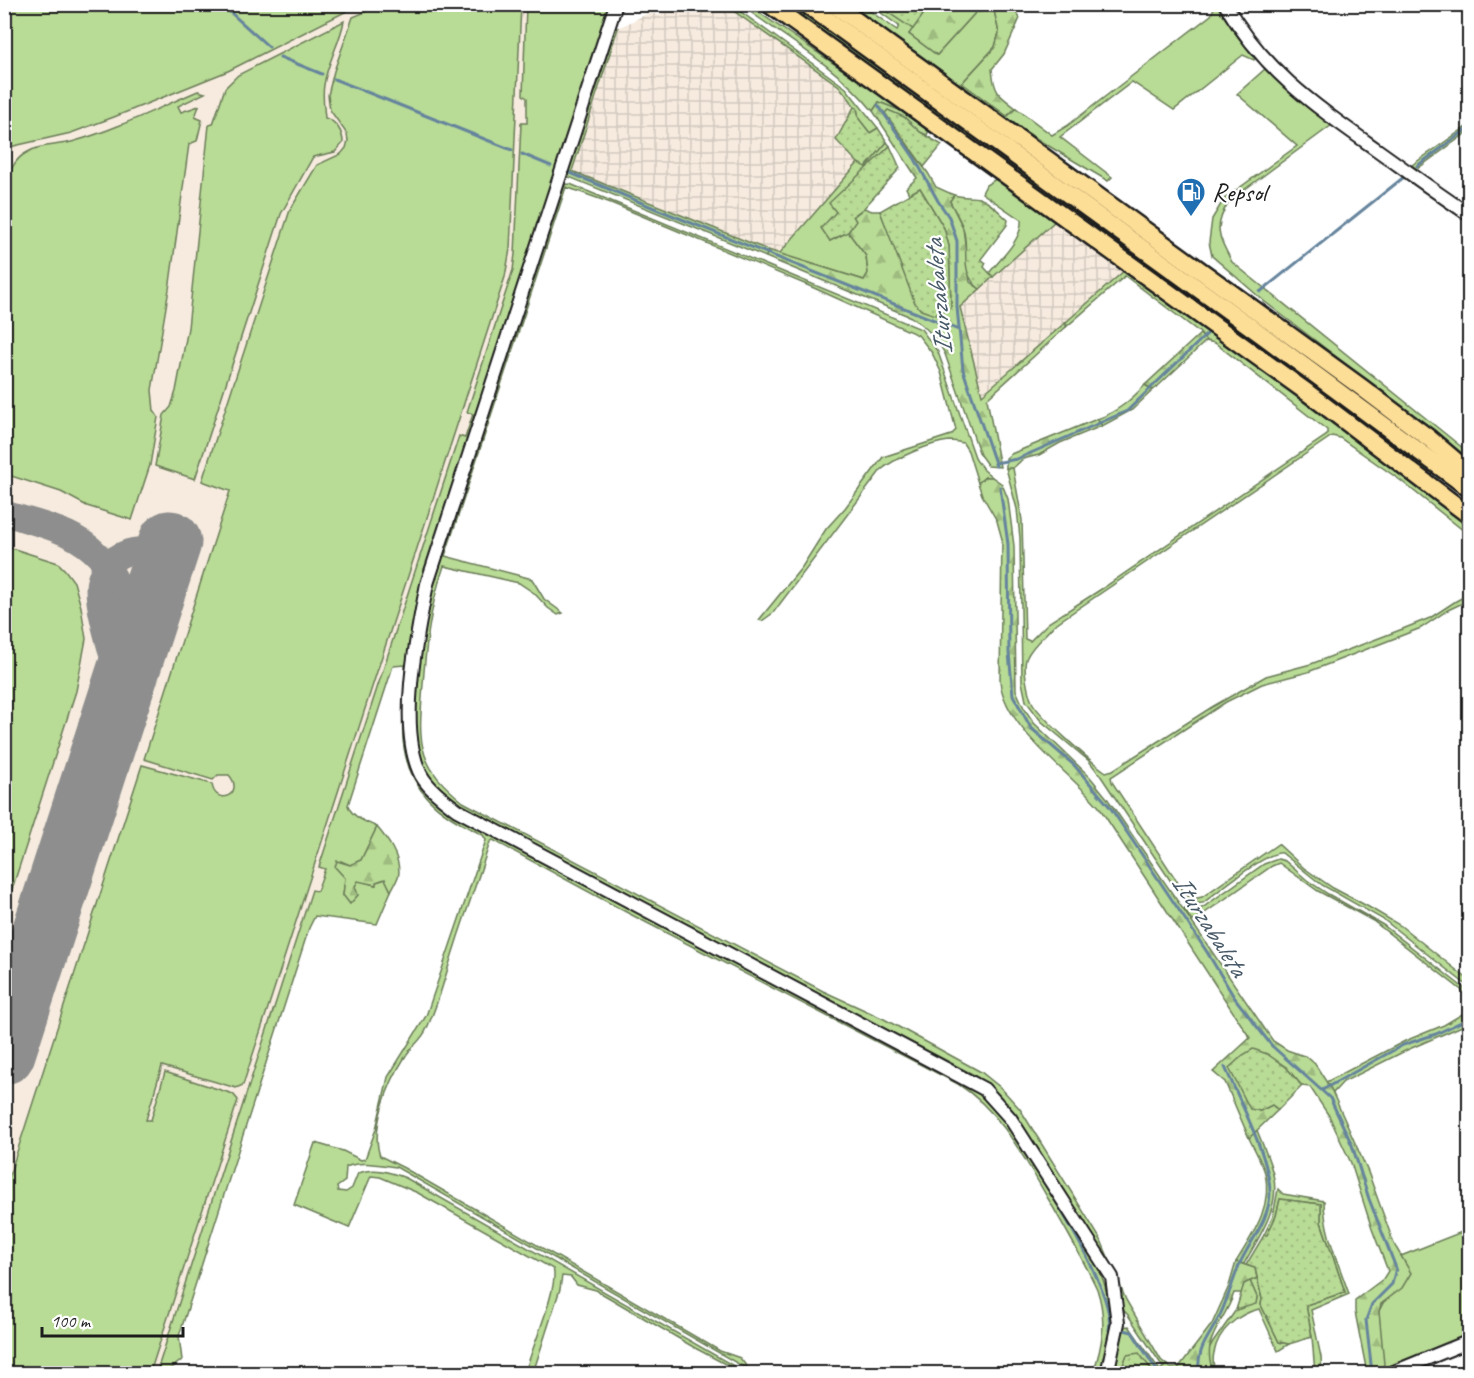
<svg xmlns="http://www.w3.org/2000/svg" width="1474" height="1378" viewBox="0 0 1474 1378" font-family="Caveat,sans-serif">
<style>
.built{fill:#f6ebde}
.industrial{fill:url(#industrial-grid)}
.green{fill:#b8db95;stroke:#6a7c58;stroke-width:1.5}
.forest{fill:url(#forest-firs);stroke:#6a7c58;stroke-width:1.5}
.garden{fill:url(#garden-dots);stroke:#6a7c58;stroke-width:1.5}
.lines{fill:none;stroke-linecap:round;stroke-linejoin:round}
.stream{stroke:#65849d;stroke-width:3}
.taxiway{stroke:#8e8e8e;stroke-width:26}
.runway{stroke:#8e8e8e;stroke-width:63}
.minor-casing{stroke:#1c1c1c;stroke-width:16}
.highway-casing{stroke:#1c1c1c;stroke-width:21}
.minor{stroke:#fff;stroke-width:12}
.highway{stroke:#fdde96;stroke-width:16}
.labels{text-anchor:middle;stroke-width:4.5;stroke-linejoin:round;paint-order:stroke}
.poi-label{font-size:26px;fill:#1c1c1c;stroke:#fff;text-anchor:start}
.water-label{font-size:27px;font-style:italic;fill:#475967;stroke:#fff}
</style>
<defs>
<pattern id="industrial-grid" width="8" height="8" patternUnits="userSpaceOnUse" patternTransform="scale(1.5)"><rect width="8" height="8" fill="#f6ebde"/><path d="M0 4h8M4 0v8" fill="none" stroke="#d2c9be"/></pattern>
<pattern id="forest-firs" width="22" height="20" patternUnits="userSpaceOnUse" patternTransform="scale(1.5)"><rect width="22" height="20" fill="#b8db95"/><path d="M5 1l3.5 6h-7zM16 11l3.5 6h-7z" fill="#9ebb80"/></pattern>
<pattern id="garden-dots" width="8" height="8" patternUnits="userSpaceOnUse" patternTransform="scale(1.5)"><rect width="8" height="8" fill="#b8db95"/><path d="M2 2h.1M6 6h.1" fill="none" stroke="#9ebb80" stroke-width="1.8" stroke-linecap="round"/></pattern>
</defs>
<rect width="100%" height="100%" fill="#fff"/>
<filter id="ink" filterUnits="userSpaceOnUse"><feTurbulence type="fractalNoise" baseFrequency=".0167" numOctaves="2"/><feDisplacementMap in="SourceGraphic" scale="12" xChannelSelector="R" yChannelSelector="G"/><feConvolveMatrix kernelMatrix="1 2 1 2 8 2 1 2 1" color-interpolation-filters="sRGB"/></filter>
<g filter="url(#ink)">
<!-- built -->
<path class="built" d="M5 5H607L161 1373 5 1374Z"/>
<!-- industrial -->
<g class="industrial">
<path d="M668 5H723L734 10 839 86 851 101 854 107 836 140 858 163 779 254 572 171 618 28 649 13 660 15Z"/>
<path d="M1055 221 1124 271 982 396 960 307Z"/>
</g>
<!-- green -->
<g class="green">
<path d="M4 5 5 4 349 5 347 11 228 71 114 117 71 133 5 148Z"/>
<path d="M382 5H521L510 249 505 277 243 1085 236 1088 162 1066 146 1120H151L165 1072 233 1094 238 1100 150 1373H5V1189L142 765 212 784C215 808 246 794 229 775H218L213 780 144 759 230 491 202 481 290 210 317 165 341 154 346 148 348 141 347 134 330 110 328 95 334 71 353 17Z"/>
<path d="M526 5H610L436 538 407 696 426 790 989 1098 1035 1163 1099 1269C1116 1311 1111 1331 1102 1373H1093C1103 1344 1107 1319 1097 1289 1082 1257 1064 1226 1046 1195 1022 1154 999 1110 958 1084L626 912 493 840 490 842C479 877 466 911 455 946 446 973 439 1002 427 1028 423 1039 411 1047 405 1057 389 1082 370 1127 380 1156L404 1168 720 1351 740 1358 747 1367 758 1373H754L396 1167C380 1165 361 1160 346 1167L345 1181 337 1187 338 1191 346 1192 352 1188 358 1173C375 1167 390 1172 406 1178L746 1373H742L695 1348 596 1290 577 1285 571 1277 562 1276 560 1289 533 1373H525C530 1353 560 1284 553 1269L418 1193 380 1177 371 1176 349 1228 294 1205 315 1143 343 1151 361 1160 365 1159 376 1129 388 1077 426 1016 486 840 483 835C439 814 408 792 403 740 401 715 406 690 405 665L393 666 348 805C351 817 367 822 377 827L361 860 350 865 341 861 345 878 343 895 355 886 358 880 375 885 376 882 386 879 391 891 377 924 315 916 309 928 179 1336 182 1360 165 1373 156 1374 312 890 317 891 325 869 319 867 459 436 465 438 473 414 467 412 513 270 515 254 521 123H527V98L523 95Z"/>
<path d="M742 5H748L906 113 879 102 873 111C838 68 791 41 746 9Z"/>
<path d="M781 5H796L1432 469 1428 473 1395 450Z"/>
<path d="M849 5H861L897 30 899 26 870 5H877L913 29 909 34 937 55 976 12 994 10 999 33 995 47 962 83 1008 116 1016 108 1052 135 1067 126 1211 15 1214 8 1213 5H1219L1255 55 1254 60 1243 55 1174 110 1132 82 1060 137 1112 177 1108 181 1042 142 1005 118Z"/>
<path d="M728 7H734L846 88 878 128 870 133 859 119 857 108 854 107 851 101 839 86Z"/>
<path d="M344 21C340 43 327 63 324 85 322 96 324 107 325 118 336 121 343 132 343 143L335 152 313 157 281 214 195 479 155 466 164 415 171 407 176 391 188 328 209 125 213 124 225 88 238 75Z"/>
<path d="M618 28 572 171 768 250 766 257 569 177 565 172 612 29Z"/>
<path d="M1265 69 1332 125 1229 201C1213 228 1218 235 1232 262L1469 453V464L1377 388 1265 302 1212 256 1209 242 1212 219 1224 199 1297 146 1237 94Z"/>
<path d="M198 91 205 93 178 106 181 112 199 106 195 117 202 120 197 141 189 144 170 283 152 390 154 411 158 417 150 465 132 520 87 506 61 492 5 474V187C9 174 13 160 26 153 40 144 59 146 75 141 117 129 158 108 198 91Z"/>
<path d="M1469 125V131L1417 169 1412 165Z"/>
<path d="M887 142 890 146 871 165 836 212 830 241 848 232 866 256 868 274 864 280 779 254 858 163 866 167Z"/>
<path d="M996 179 1055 221 993 277 989 273C1000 259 1023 239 1021 220L982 193 986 185Z"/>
<path d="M570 184 921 329 938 352 976 460 984 470 992 477H985L978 483 968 451 963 443C959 442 953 441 949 441 930 443 895 458 881 470L773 613 762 621 759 620 802 567 826 529 845 508 883 457 951 435 956 430 941 372 932 353 918 335 814 288 611 203 566 187 445 556 532 579 544 599 563 613 558 615 548 608 534 593 519 583 444 566C429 608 425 654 422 698 421 714 419 732 423 748 428 772 445 787 463 802L823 991 884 1019 981 1072 1001 1088 1020 1109 1101 1240 1126 1300 1161 1360 1167 1365 1163 1367 1128 1315 1119 1306 1114 1283 1018 1117C1006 1100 992 1087 974 1075L452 802C440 791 429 782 422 767 402 720 425 620 436 570L562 185Z"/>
<path d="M1124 271 1261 370 1469 526V535L1400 480 1340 438 1332 436 1054 625C1046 635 1032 645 1027 657 1022 666 1028 693 1032 702 1040 717 1091 762 1106 772L1113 770 1212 707 1266 676 1311 664 1400 630 1430 618 1456 601 1469 594V600L1448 610 1421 628 1308 672 1262 684 1226 702 1111 777 1112 782 1186 895 1193 899 1202 897 1278 844 1304 868 1333 888 1367 906 1401 926 1469 980V987L1384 920 1322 885 1282 853C1268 850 1217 892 1203 903 1190 905 1186 901 1178 892L1100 775 1089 761 1041 721 1026 701 1022 682 1020 538 1017 509 1006 468H1013L1022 520 1025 639 1030 641 1048 623 1103 588 1327 435V430L1215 343 1206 341 1199 332 1125 276 1066 327V322Z"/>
<path d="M1145 385 1153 390 1132 410 1102 426 1097 419C1117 412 1131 400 1145 385Z"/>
<path d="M5 546 58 563 65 570 74 582 81 607 86 639 76 691 5 911Z"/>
<path d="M1278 859 1285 861 1307 880 1328 894 1383 925 1469 992V996L1373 921 1318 891 1279 863 1272 866 1192 922 1184 909 1194 910 1202 908 1264 864Z"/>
<path d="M1469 1010V1023L1407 1050 1343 1082 1333 1093 1326 1082 1405 1041 1444 1025Z"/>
<path d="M1257 1130C1263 1146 1271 1162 1274 1179 1279 1210 1258 1238 1244 1264L1236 1262C1252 1235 1273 1207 1265 1173 1262 1162 1254 1149 1249 1138Z"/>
<path d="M1278 1189 1283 1194 1324 1201C1324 1233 1339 1264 1349 1294L1311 1310 1321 1357 1322 1373H1315L1312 1337 1306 1305 1345 1292 1321 1222V1204L1280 1199 1276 1216 1267 1236 1264 1235 1273 1216Z"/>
<path d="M1469 1229V1337L1380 1373 1379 1311 1404 1262 1401 1256Z"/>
<path d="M1257 1278 1262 1299 1261 1305 1279 1342 1289 1344 1278 1351 1259 1309C1238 1314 1218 1330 1214 1353 1212 1359 1214 1366 1214 1372L1209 1362V1348L1236 1310 1256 1303 1257 1297 1250 1281Z"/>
<path d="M1129 1326 1159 1369 1154 1372 1138 1354 1127 1355 1120 1373 1111 1374 1121 1327Z"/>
</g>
<!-- forest -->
<g class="forest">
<path d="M930 5H1010L1020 18 1004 54 992 69C994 92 998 95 1016 108L1007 116 962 83 995 47 999 33 994 10 976 12 937 55 909 34Z"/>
<path d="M879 102 906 113 929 130 927 135 920 132 904 117 905 142 928 173 936 187 954 195 950 201 963 228 970 282 980 289 960 307 982 395 1066 322V327L987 399 1000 467 988 466 980 455 945 354C936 337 927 328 911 317L766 257 768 250 864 280 868 273 866 256 848 232 855 221 853 217 864 208 872 211H880L887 227 951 308 949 246 944 228 920 188 909 194 906 188 917 178 873 111Z"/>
<path d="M1200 334 1206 341 1156 388 1153 390 1145 385Z"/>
<path d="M1097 419 1102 426 1060 443 1039 455 1023 459 1013 468H1006V458L1011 454Z"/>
<path d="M985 477H992L1002 484 1008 499 1014 546 1016 690 1024 708 1034 723 1090 777 1107 798 1273 1041 1287 1050 1307 1057 1315 1064 1331 1089 1368 1172 1394 1244 1411 1273 1402 1288 1381 1304 1379 1311 1384 1364 1380 1373H1367L1355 1312V1300L1383 1279 1388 1271 1372 1229 1351 1163 1329 1116 1310 1087 1302 1086 1286 1067 1260 1111 1272 1105 1278 1110 1249 1138 1225 1082 1213 1072 1250 1038 1099 807C1069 771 1005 729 1000 681L1002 539 997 521 982 495 978 483Z"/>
<path d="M377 827C388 840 399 855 399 872 399 878 394 885 391 891L385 879 376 882V885L358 881 355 886 358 895 350 904 343 895 345 878 335 867 337 861 350 865 361 860Z"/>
<path d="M1236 1262 1255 1268 1257 1278 1244 1284 1242 1293H1234C1224 1324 1199 1340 1214 1373L1154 1374 1167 1365 1171 1368 1179 1367 1212 1324 1229 1286Z"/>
</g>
<!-- garden -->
<g class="garden">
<path d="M877 5H930L913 29Z"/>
<path d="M854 107 857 108 859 119 870 133 878 128 887 142 866 167 858 163 836 140Z"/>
<path d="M888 110 904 117 920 132 942 145 924 167 885 113Z"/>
<path d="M890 146 900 168 864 208 853 216 856 221 848 232 830 241 821 228 836 212 829 203Z"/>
<path d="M920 188 944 228 949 246 951 308 935 315 921 310 915 303 880 211Z"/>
<path d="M954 195C964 198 971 196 979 198 991 202 999 212 1008 220L1007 225 981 259 986 263 984 267 993 277 980 289C958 273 970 250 963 228 960 219 954 210 950 201Z"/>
<path d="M1253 1049 1267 1054 1286 1067 1302 1086 1278 1110 1272 1105 1260 1111 1250 1109 1229 1068 1243 1055Z"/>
<path d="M1280 1199 1321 1204V1222L1345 1292 1306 1305 1312 1337 1289 1344 1279 1342 1261 1305 1262 1299 1255 1268 1246 1265 1264 1235H1267L1276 1216Z"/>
<path d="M1250 1281 1257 1297 1256 1304 1236 1310 1244 1284Z"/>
<path d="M1139 1353 1154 1373H1120L1127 1355Z"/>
</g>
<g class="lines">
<!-- stream -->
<g class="stream">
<path d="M221 4 269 47"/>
<path d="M280 57 322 74"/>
<path d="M334 79 512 150"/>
<path d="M878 105 915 159 938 201 949 217 957 241V307L963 370 996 466"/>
<path d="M522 154 551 166"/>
<path d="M1417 166 1470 127"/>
<path d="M568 172 659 210 959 330"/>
<path d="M1260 292 1404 177"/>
<path d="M995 463 1017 459 1127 411 1207 334"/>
<path d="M1000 487 1008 544 1009 653 1013 695 1031 728 1074 765 1110 807 1207 952 1234 997 1272 1046 1330 1098 1352 1145 1369 1199 1396 1268 1392 1284 1372 1304 1366 1320 1372 1373"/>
<path d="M1322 1090 1403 1045 1436 1034 1463 1021 1470 1016"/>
<path d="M1042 1178C1060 1209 1116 1296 1109 1330"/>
<path d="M1124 1330 1132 1332 1159 1374"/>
<path d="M1199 1374C1196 1347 1210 1337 1220 1315 1228 1298 1233 1280 1240 1263 1251 1240 1270 1219 1270 1192 1270 1159 1239 1099 1225 1067"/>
</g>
<!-- taxiway -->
<g class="taxiway">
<path d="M4 513C22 519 41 523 58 530 115 551 131 602 132 657"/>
<path d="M112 721C129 688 179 605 174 571 174 564 169 561 164 557 140 541 105 555 99 583 95 604 116 666 122 690"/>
</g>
<!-- runway -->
<path class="runway" d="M4 1053 170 542"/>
<!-- minor casing -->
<g class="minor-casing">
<g id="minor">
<path d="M616 4 427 584C417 634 397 729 421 775 429 789 444 800 457 810L984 1089 1010 1118 1112 1277 1118 1323 1107 1374"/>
<path d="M1225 4C1264 71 1314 105 1376 149 1407 171 1438 194 1470 215"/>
<path d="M1389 1374 1470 1341"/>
</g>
</g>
<!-- highway casing -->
<g class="highway-casing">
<g id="highway">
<path d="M769 4 1308 393 1470 516"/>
<path d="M806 4 1262 335 1470 489"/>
<path d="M833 4 1361 387 1430 439 1470 473"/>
</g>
</g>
<!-- minor -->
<use href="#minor" class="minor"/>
<!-- highway -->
<use href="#highway" class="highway"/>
</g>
</g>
<!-- icons -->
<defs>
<g id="fuel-pin" transform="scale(1.5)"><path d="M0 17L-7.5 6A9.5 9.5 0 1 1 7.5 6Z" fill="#1f6fb2" stroke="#fff"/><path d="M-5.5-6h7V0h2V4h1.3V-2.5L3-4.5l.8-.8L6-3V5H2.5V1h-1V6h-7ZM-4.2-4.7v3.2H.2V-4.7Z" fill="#fff"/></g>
</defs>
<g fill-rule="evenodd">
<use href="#fuel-pin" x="1191" y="192"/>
</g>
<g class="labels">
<!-- poi labels -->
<g class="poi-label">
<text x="1212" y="201">Repsol</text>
</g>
<!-- water labels -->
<g class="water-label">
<text transform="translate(938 297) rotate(-95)" y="9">Iturzabaleta</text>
<text transform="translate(1210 925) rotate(57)" y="9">Iturzabaleta</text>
</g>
</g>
<!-- margin -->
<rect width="1474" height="1378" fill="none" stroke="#fff" stroke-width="24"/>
<rect x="12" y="12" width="1450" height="1354" fill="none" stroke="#1c1c1c" stroke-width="2" filter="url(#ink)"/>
<!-- scale -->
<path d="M42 1327v9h141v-9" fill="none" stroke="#1c1c1c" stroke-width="3"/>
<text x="51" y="1327" font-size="18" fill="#1c1c1c" stroke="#ffffff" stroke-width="4.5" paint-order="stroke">100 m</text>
</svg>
